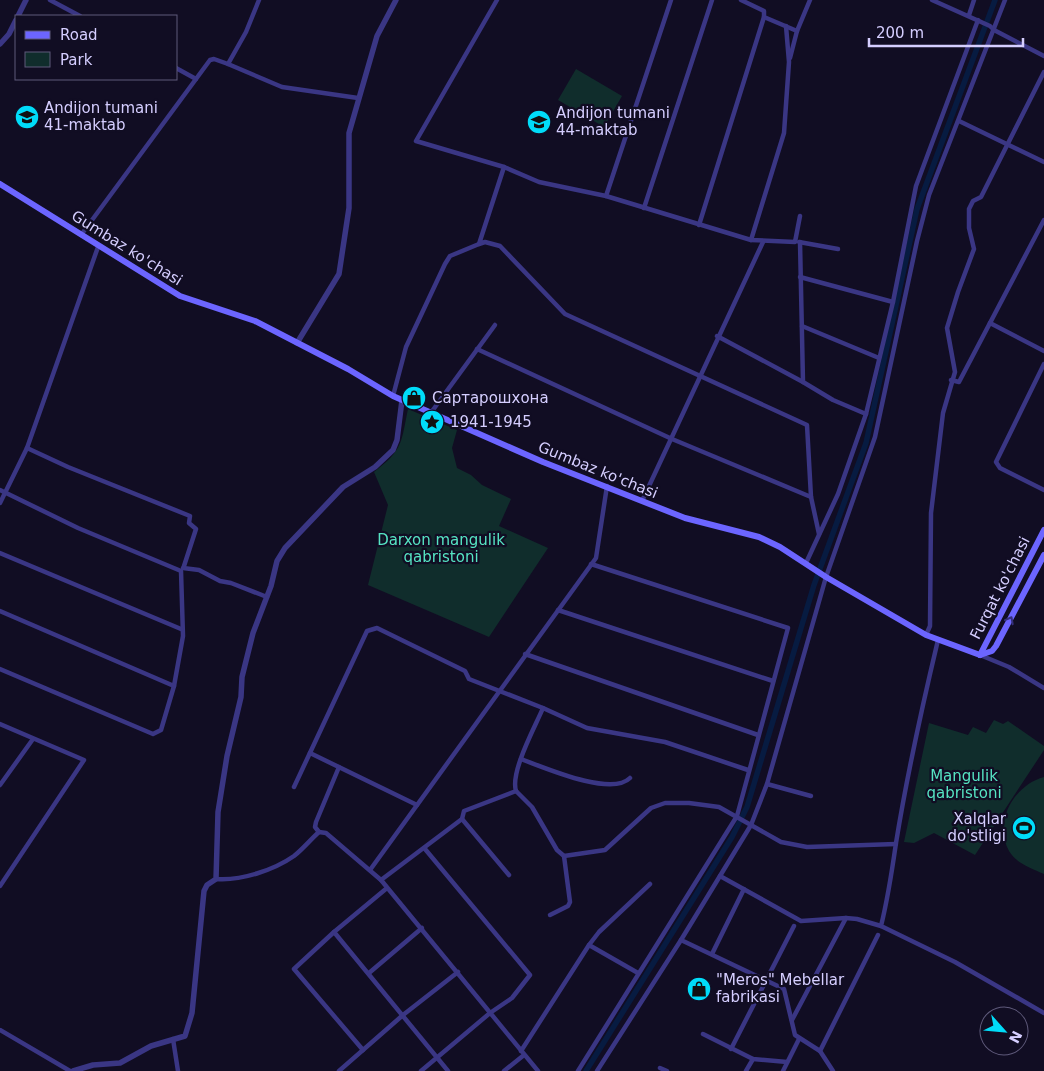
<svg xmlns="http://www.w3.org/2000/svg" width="1044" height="1071" viewBox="0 0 1044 1071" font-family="'DejaVu Sans',sans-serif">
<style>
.green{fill:#102d2c}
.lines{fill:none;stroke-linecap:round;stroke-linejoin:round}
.canal{stroke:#071b41;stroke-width:5.5}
.minor{stroke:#3a3684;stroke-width:4.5}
.tertiary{stroke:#3a3684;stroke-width:5.5}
.secondary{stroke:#6c65ff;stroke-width:6}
.oneway{stroke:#35307b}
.labels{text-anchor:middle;stroke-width:4.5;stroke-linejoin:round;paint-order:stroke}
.poi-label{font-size:15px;fill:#d5ceff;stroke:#110d23;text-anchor:start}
.street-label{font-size:15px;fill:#d5ceff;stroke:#110d23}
.park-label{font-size:15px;fill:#56e4c3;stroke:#110d23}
</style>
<rect width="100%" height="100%" fill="#110d23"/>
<!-- green -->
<g class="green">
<path d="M576 69 622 96 604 127 558 100Z"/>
<path d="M408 409 457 430 452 448 457 468 471 475 482 485 511 499 499 526 548 548 489 637 368 585 388 505 374 472C403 450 401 443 408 409Z"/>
<path d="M994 720 1003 724 1008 721 1044 746V750L975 855 934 833 914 843 904 842 929 723 968 735 973 727 986 733Z"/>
<path d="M1044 777V874C1031 868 1017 864 1009 851 993 822 1014 785 1044 777Z"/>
</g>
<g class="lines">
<!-- canal -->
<path class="canal" d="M586 1071 732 837 747 807 814 585 866 443 917 209 995 0"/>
<!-- minor -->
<g class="minor">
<path d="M50 0 80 16"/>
<path d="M497 0 416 141 504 167 539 182 606 196 751 240 795 242 800 216"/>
<path d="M741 0 764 11V17L797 31"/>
<path d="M932 0 990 26 994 30 1044 56"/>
<path d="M969 15 974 0"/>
<path d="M790 58 797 31 810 0"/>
<path d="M228 64 282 87 358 98"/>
<path d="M176 68 196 79"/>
<path d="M959 121 1044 162"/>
<path d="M504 167 479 244 485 242 500 246 565 314 807 425 811 497 819 534"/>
<path d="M606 196 671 0"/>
<path d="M644 208 712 0"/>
<path d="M699 225 764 17"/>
<path d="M81 235 210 60 214 59 228 64 246 32 259 0"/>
<path d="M751 240 784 133 789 62 786 26"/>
<path d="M799 242 838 249"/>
<path d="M800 242 803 382 833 400 866 414"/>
<path d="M800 277 893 302"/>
<path d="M990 323 1044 351"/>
<path d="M802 326 879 358"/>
<path d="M717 336 803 382"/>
<path d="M477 349 672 439 811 497"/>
<path d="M1044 364 996 462 1000 468 1044 490"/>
<path d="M951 380 959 382 1044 220"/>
<path d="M393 396 406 347 445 264 450 256 479 244"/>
<path d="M430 414 495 325"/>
<path d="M27 448 68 467 190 516 189 523 196 529 184 566"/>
<path d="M0 490 78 528 181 571 183 636 174 686 0 611"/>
<path d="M642 501 763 242"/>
<path d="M0 503 27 448 98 247"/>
<path d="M0 553 181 629"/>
<path d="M806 563 838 494 866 414 893 302 916 186 978 20"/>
<path d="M183 568 199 570 220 581 231 583 267 597"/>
<path d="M558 610 773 681"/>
<path d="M926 635 930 626 931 513 943 413 955 372 947 328 958 292 974 249 969 228V209L973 201 981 197 1044 72"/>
<path d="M938 640C922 707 907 775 896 843 892 871 888 898 881 926L955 962 1044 1013"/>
<path d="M525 654 758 735"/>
<path d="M980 655 1009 667 1044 688"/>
<path d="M0 669 153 734 161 730 174 686"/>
<path d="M543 708 587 728 665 742 748 770"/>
<path d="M0 724 84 760 0 886"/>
<path d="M310 753 417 805"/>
<path d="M521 759C543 767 611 797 630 778"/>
<path d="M767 784 811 796"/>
<path d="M0 785 33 739"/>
<path d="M294 787 367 631 377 628 465 671 469 679 543 708C535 727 510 772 516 791"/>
<path d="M516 791 532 807 557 850 564 856 605 850 651 808 665 803H689L719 807 781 842 807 847 896 844"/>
<path d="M462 819 509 875"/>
<path d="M319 832 315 827 316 822 339 767"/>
<path d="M370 870 596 558 607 486"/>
<path d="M720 876 801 921 846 918"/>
<path d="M216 879C241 881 274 870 294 856 303 849 311 839 319 832L326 833 381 880 538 1071"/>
<path d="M381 880 462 819 464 811 516 791"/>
<path d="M387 888 334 932 448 1071"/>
<path d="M550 915 568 906 570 902 564 856"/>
<path d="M334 932 294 969 363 1050"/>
<path d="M589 945 638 973"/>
<path d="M712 954 744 889"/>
<path d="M369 973 422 928"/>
<path d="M792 1020 846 918 857 919 881 926"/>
<path d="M0 1030 70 1071"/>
<path d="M703 1034 753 1059 787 1062"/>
<path d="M173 1039 178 1071"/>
<path d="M731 1049 794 926"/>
<path d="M521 1051 589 945 599 932 650 884"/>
<path d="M820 1051 795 1035 784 989 681 940 751 825 767 784 826 577 875 437 917 241 929 195 1005 0"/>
<path d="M660 1068 667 1071"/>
<path d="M339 1071 403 1015 458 972"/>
<path d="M421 1071 490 1013 512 998 530 975 425 849"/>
<path d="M504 1071 524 1055"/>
<path d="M578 1071 737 816 788 628 591 564"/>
<path d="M597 1071 681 940"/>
<path d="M746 1071 753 1059"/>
<path d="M783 1071 799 1039"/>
<path d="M833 1071 820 1051 878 935"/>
</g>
<!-- tertiary -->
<g class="tertiary">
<path d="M18 16 26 0"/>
<path d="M0 44 9 34 16 20"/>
<path d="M297 343 339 274 349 208V133L377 36 396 0"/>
<path d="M73 1071 93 1065 120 1063 151 1046 185 1036 192 1013 204 891 207 885 216 879 218 812 227 756 241 697 242 677 253 633 271 586 277 561 285 548 343 487 375 467 393 450 397 440 402 400"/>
</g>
<!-- secondary -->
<g class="secondary">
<path d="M0 184 180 296 255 321 348 369 393 396 543 462 685 518 759 537 780 547 826 577 926 635 980 655"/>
<path d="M980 655 1044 530"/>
<path d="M980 655 992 651 996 646 1044 555"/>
</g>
</g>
<!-- one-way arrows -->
<defs><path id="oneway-chevron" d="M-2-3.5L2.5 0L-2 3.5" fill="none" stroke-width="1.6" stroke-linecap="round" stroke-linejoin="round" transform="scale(1.25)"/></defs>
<use class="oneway" href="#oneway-chevron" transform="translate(1010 620) rotate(-62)"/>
<!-- icons -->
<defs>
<g id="school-disc" transform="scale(1.25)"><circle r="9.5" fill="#00dcf9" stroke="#110d23"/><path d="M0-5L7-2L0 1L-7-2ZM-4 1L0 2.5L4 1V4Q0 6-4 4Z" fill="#111"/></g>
<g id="shop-disc" transform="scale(1.25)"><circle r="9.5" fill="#00dcf9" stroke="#110d23"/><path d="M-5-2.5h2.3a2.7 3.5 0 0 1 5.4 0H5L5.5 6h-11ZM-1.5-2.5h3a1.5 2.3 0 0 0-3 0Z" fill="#111"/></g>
<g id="sight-disc" transform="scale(1.25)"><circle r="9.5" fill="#00dcf9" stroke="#110d23"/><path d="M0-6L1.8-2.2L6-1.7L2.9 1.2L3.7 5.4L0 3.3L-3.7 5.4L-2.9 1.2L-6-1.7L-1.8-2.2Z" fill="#111"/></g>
<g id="stadium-disc" transform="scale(1.25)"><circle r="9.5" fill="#00dcf9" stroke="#110d23"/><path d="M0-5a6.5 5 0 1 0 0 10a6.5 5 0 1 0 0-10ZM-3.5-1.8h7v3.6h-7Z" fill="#111"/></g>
</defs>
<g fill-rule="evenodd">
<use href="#school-disc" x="27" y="117"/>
<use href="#school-disc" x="539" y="122"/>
<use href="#shop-disc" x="414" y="398"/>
<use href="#sight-disc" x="432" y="422"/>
<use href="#stadium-disc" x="1024" y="828"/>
<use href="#shop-disc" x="699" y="989"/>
</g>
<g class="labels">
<!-- poi labels -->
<g class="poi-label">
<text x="44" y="113">Andijon tumani<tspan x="44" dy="17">41-maktab</tspan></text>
<text x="556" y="118">Andijon tumani<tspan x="556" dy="17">44-maktab</tspan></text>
<text x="432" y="403">Сартарошхона</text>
<text x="450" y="427">1941-1945</text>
<text x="1006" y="824" text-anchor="end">Xalqlar<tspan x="1006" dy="17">do'stligi</tspan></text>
<text x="716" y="985">"Meros" Mebellar<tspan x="716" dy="17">fabrikasi</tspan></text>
</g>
<!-- street labels -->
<g class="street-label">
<text transform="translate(127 248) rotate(32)" y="5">Gumbaz ko'chasi</text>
<text transform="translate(598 470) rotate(22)" y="5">Gumbaz ko'chasi</text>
<text transform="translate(1000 588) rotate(-63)" y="5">Furqat ko'chasi</text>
</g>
<!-- park labels -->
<g class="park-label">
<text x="441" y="545">Darxon mangulik<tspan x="441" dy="17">qabristoni</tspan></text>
<text x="964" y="781">Mangulik<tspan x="964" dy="17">qabristoni</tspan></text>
</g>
</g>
<!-- legend -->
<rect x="15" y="15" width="162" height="65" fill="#110d23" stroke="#5f5a7b"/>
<rect x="25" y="31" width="25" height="8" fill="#6c65ff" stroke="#5f5a7b"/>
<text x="60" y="40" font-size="15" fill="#d5ceff">Road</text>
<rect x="25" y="52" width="25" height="15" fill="#102d2c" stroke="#5f5a7b"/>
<text x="60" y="65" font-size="15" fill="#d5ceff">Park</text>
<!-- north arrow -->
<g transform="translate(1004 1031) rotate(117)"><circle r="24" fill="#110d23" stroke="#5f5a7b"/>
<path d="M0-4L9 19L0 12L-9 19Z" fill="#00dcf9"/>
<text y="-8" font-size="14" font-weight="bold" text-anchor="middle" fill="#d5ceff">N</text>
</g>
<!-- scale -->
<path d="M869 38v8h154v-8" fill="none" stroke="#d5ceff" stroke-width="2.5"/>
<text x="876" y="38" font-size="15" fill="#d5ceff" stroke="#110d23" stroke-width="4" paint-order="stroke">200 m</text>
</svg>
